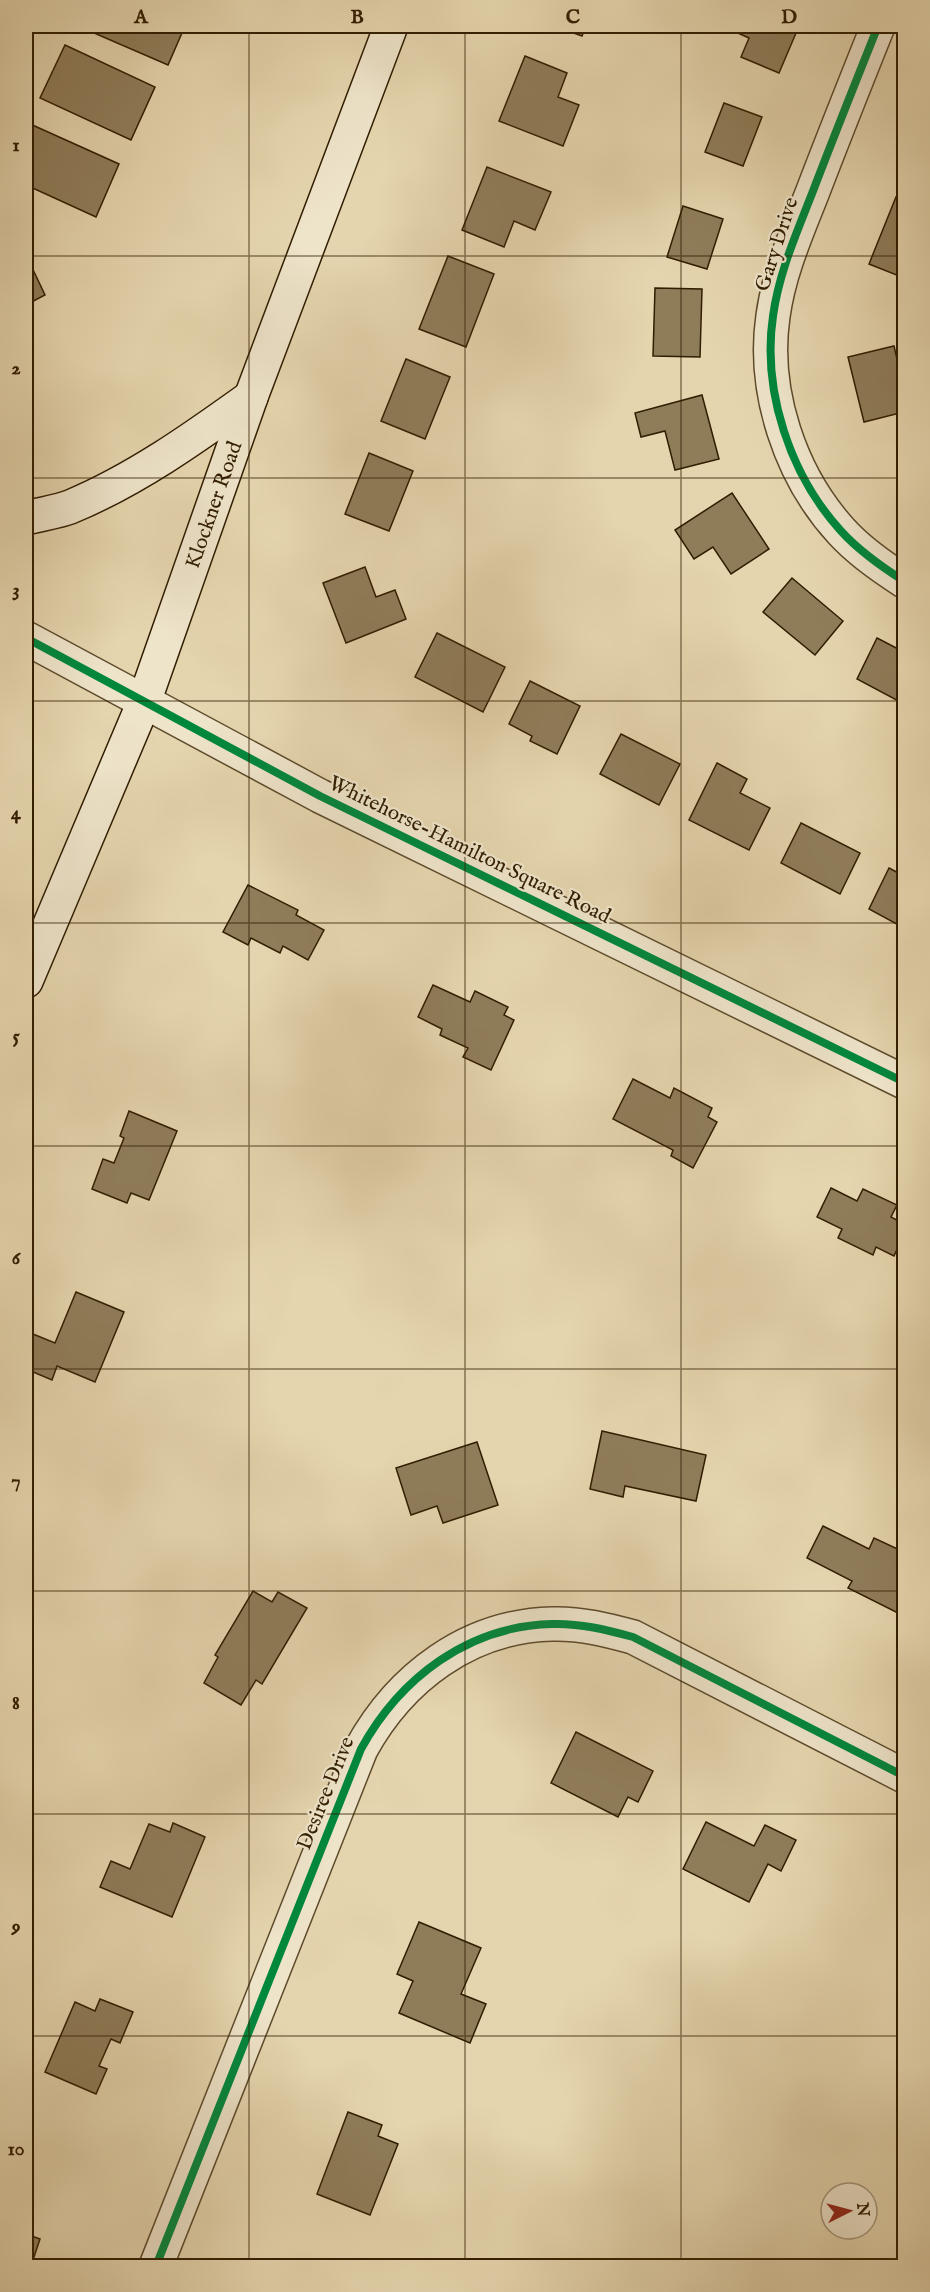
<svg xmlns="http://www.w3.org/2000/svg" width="930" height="2292" viewBox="0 0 930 2292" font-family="'IM FELL English',serif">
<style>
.building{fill:#8f7d5a;stroke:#311d00;stroke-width:1.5}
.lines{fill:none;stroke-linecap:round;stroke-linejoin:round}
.minor-casing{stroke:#5e4b2c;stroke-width:36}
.tertiary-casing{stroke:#5e4b2c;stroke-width:36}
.secondary-casing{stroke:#311d00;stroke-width:36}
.minor{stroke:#eee4ca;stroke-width:33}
.tertiary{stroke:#eee4ca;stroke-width:33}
.secondary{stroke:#eee4ca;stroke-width:33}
.cycleway-casing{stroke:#eee4ca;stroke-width:11}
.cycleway{stroke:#00873e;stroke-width:8}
.grid{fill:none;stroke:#311d00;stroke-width:1.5;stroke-opacity:0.55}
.labels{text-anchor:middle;stroke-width:4.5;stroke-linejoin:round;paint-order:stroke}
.street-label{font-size:21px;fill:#311d00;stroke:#eee4ca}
.neatline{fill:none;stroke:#311d00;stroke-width:2}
.grid-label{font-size:20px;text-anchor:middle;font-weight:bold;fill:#311d00}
</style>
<rect width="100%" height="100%" fill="#e5d5ae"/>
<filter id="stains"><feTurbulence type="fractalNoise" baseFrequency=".00333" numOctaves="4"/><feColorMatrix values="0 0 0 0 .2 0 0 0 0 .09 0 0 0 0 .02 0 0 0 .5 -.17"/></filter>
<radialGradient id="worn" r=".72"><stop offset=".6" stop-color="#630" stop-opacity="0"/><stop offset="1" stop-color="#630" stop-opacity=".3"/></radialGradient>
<!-- building -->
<g class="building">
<path d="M78 26H185L168 65Z"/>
<path d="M554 26H586L582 36Z"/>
<path d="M722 26H799L779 73 741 57 749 38Z"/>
<path d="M65 45 155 87 131 140 40 98Z"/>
<path d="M525 56 567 73 558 97 579 105 563 146 499 121Z"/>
<path d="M724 103 762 117 743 166 705 152Z"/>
<path d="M28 123 119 164 96 217 26 185Z"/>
<path d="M487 167 551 192 535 230 514 221 504 247 462 230Z"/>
<path d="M896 197 904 200V278L869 264Z"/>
<path d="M683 206 723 219 707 269 667 257Z"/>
<path d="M26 255 45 295 26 305Z"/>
<path d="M448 256 494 274 466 347 419 329Z"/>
<path d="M655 288 702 289 700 357 653 356Z"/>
<path d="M894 346 904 389V412L864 422 848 357Z"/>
<path d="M406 359 450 377 425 439 381 421Z"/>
<path d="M702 395 719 459 675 470 665 431 641 437 635 413Z"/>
<path d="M369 453 413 471 389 531 345 514Z"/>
<path d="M732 493 769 549 731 574 713 547 694 559 675 530Z"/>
<path d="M365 567 376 597 395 590 406 619 346 643 323 583Z"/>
<path d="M792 578 843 621 815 655 763 612Z"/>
<path d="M437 633 505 667 483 712 415 677Z"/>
<path d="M877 638 904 652V704L857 679Z"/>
<path d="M530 681 580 706 557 754 530 741 532 736 509 724Z"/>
<path d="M621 734 680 764 659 805 600 774Z"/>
<path d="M717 763 747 779 740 793 770 808 749 850 689 820Z"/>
<path d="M801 823 860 853 840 894 781 863Z"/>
<path d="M889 868 904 876V928L869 909Z"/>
<path d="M248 885 298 910 296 915 324 930 308 960 283 946 280 953 251 938 248 945 223 932Z"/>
<path d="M433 985 470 1002 475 991 508 1007 504 1015 514 1020 491 1070 463 1057 468 1048 440 1035 442 1029 418 1017Z"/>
<path d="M633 1079 670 1098 674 1088 712 1108 708 1117 717 1122 693 1168 671 1156 673 1150 613 1119Z"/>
<path d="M129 1111 177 1131 149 1200 131 1193 127 1203 92 1189 103 1159 114 1163 124 1138 120 1136Z"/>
<path d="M831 1188 857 1201 863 1189 897 1205 891 1217 904 1224V1234L894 1256 876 1247 873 1255 838 1238 842 1229 817 1217Z"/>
<path d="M76 1292 124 1312 95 1382 57 1366 52 1380 26 1369V1351L33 1334 55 1343Z"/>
<path d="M602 1431 706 1455 696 1501 625 1486 623 1497 590 1489Z"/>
<path d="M477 1442 498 1505 443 1523 437 1506 411 1515 396 1468Z"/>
<path d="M823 1526 869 1549 874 1538 904 1552V1616L848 1588 852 1581 807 1558Z"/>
<path d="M253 1591 272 1602 278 1592 307 1608 262 1684 256 1680 241 1705 204 1683 218 1657 215 1655Z"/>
<path d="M576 1732 653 1771 638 1802 628 1797 618 1817 551 1783Z"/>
<path d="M706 1822 754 1846 765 1825 796 1840 781 1871 768 1864 749 1902 683 1869Z"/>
<path d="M173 1823 205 1837 172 1917 100 1887 111 1861 130 1869 149 1824 170 1832Z"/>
<path d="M419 1922 481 1948 461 1994 486 2004 470 2043 399 2013 413 1981 397 1974Z"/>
<path d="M100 1999 133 2012 120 2043 111 2039 99 2066 107 2069 96 2094 45 2072 75 2002 95 2011Z"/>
<path d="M348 2112 382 2125 378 2136 398 2144 370 2215 317 2194Z"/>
<path d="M26 2234 40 2239 31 2266H26Z"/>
</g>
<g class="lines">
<!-- minor casing -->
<g class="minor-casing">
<g id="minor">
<path d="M878 26C856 81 834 136 813 191 797 232 779 272 773 316 762 391 790 475 841 531 859 551 882 567 904 581"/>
<path d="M156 2266 361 1749C400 1678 468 1626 552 1624 580 1623 607 1630 633 1637L904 1776"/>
</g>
</g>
<!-- tertiary casing -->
<g class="tertiary-casing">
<path id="tertiary" d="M26 638 320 796 904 1082"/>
</g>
<!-- secondary casing -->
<g class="secondary-casing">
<g id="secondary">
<path d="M26 518C40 514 57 512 70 507 135 480 194 438 251 397"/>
<path id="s1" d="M26 981 144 702 251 397 391 26"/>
</g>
</g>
<!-- minor -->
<use href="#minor" class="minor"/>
<!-- tertiary -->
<use href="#tertiary" class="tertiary"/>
<!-- secondary -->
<use href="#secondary" class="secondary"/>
<!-- cycleway casing -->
<g class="cycleway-casing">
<g id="cycleway">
<path d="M878 26C856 81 834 136 813 191 797 232 779 272 773 316 762 391 790 475 841 531 859 551 882 567 904 581"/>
<path d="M26 638 320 796 904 1082"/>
<path d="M156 2266 361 1749C400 1678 468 1626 552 1624 580 1623 607 1630 633 1637L904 1776"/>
</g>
</g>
<!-- cycleway -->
<use href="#cycleway" class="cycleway"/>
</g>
<!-- grid -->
<path class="grid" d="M249 26V2266M465 26V2266M681 26V2266M26 256H904M26 478H904M26 701H904M26 923H904M26 1146H904M26 1369H904M26 1591H904M26 1814H904M26 2036H904"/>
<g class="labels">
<!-- street labels -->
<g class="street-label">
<text transform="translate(776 244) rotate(-72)" y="7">Gary Drive</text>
<text dy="7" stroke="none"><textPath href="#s1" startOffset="512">Klockner Road</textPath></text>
<text transform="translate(470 849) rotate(26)" y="7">Whitehorse-Hamilton Square Road</text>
<text transform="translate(325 1793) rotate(-68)" y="7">Desiree Drive</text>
</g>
</g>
<!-- margin -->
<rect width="930" height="2292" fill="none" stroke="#e5d5ae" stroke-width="66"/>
<!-- north arrow -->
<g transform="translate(849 2211) rotate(84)"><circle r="28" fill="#eee4ca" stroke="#a29479" stroke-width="1.5"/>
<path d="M0-4.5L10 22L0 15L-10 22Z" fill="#8f2418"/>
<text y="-9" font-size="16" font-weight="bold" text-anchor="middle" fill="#311d00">N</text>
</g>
<rect x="33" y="33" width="864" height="2226" class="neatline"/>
<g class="grid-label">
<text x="141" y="23">A</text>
<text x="357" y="23">B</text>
<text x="573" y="23">C</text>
<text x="789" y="23">D</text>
<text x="16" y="151">1</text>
<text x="16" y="374">2</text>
<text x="16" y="596">3</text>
<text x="16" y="819">4</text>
<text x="16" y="1042">5</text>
<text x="16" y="1264">6</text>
<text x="16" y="1487">7</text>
<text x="16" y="1709">8</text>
<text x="16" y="1932">9</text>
<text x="16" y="2155">10</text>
</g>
<rect width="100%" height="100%" filter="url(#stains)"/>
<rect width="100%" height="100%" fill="url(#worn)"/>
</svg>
